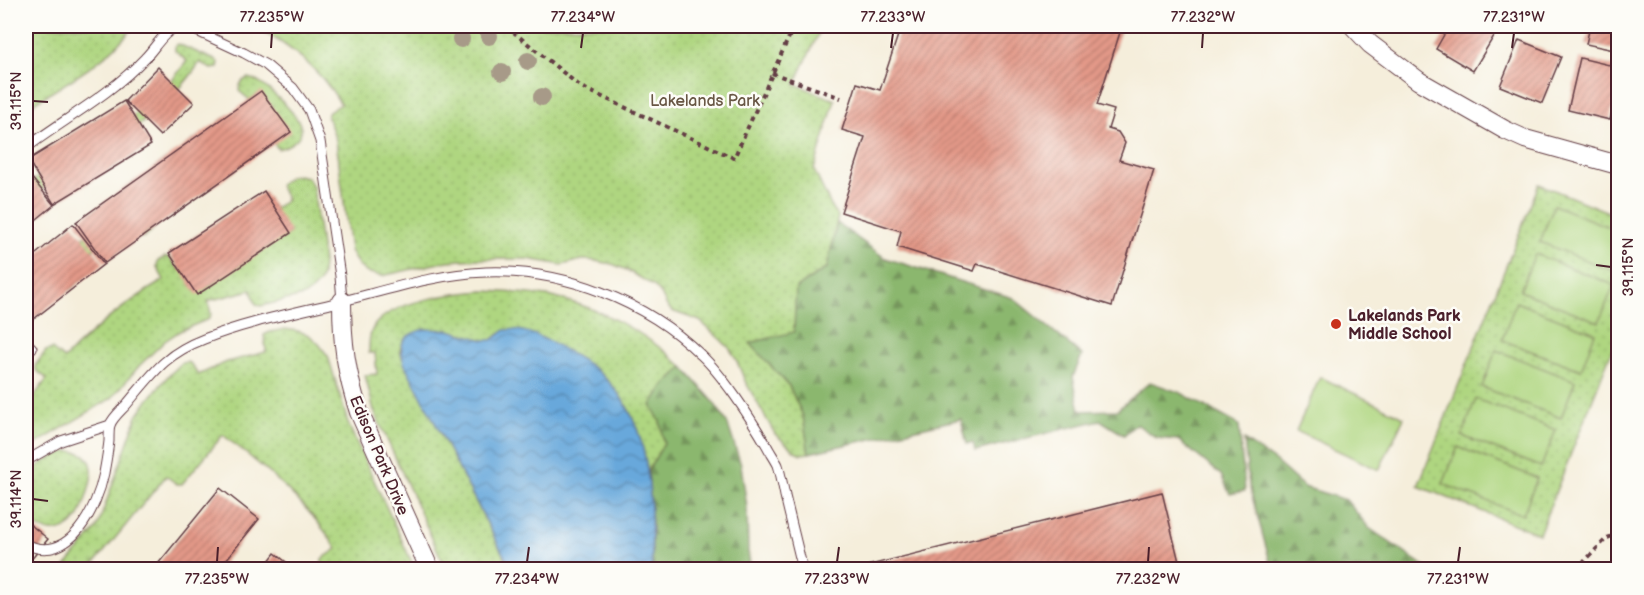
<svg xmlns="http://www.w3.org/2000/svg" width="1644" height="595" viewBox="0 0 1644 595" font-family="'Balsamiq Sans',sans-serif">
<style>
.green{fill:url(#green-dots);stroke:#7c7a56;stroke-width:1.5}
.forest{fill:url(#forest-firs);stroke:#6a6b4c;stroke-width:1.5}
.pitch{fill:#afd680;stroke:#7c7a56;stroke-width:1.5}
.water{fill:url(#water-waves);stroke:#586483;stroke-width:1.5}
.building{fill:url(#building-hatch)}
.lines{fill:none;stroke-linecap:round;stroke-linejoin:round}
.lane-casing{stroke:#643e45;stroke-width:11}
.street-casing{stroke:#643e45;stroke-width:20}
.path{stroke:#643e45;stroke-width:4;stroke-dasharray:4.5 4.5;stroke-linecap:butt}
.lane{stroke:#fff;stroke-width:9}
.street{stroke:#fff;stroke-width:18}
.tree{fill:#a79a88}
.ticks{fill:none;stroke:#4a1f2b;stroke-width:2}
.poi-dot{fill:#c8321e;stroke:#fdfcf7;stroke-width:2}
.labels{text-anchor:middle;stroke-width:5;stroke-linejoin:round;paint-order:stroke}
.park-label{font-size:16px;fill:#685644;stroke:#fdfcf7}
.poi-label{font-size:16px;font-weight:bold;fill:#4a1f2b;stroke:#fdfcf7;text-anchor:start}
.street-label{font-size:16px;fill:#4a1f2b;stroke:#fdfcf7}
.neatline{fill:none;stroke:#4a1f2b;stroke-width:2}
.ticks-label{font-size:15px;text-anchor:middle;fill:#4a1f2b}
</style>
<defs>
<pattern id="green-dots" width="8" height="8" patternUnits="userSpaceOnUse" patternTransform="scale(1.5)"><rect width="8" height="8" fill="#afd680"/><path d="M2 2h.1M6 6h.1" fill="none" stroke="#98b76f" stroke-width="1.8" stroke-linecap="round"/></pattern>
<pattern id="forest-firs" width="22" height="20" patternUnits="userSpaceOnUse" patternTransform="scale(1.5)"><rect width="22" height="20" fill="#8bb76e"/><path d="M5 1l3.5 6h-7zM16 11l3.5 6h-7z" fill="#74945b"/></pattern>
<pattern id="water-waves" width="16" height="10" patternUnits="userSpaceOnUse" patternTransform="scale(1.5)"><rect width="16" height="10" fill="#67a8db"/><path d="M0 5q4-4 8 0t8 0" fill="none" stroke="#5788b2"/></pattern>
<pattern id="building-hatch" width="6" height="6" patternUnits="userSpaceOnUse" patternTransform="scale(1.5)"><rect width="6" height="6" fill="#e39988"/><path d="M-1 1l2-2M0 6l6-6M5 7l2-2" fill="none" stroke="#ba7c6f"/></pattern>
</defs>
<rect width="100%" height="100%" fill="#fdfcf7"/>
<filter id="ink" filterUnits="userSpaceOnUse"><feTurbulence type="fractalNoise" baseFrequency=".0167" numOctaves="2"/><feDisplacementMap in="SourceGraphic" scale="12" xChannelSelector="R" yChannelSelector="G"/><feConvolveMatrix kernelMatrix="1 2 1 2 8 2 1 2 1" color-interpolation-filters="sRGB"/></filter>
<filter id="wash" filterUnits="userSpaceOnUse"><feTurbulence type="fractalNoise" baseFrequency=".008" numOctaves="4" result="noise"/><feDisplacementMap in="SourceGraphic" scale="24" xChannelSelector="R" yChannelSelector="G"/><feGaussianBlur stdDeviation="1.35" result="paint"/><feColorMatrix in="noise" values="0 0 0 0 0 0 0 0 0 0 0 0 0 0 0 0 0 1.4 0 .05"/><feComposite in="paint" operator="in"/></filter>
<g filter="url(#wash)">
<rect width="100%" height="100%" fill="#f5eedb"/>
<!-- green -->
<g class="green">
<path d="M26 26H134C106 63 64 84 26 108Z"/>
<path d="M253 26H822L795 84 835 100 814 170 833 210 838 216 827 268 796 288 794 333 751 344 789 386 803 416 809 453 801 454 795 451 775 434 745 381 736 359 730 349 721 340 700 321 672 311 667 306 661 294 654 286 627 270 612 264 589 260H582L562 265 528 259H478L448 261 382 276 366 272 360 267 353 257 350 250 336 140 327 115 329 112 341 104C318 67 291 46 253 26Z"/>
<path d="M178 44 215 60 219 63 218 68 211 69 200 62C159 126 85 157 26 201V186L52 167 131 117 147 105 169 84 187 61 175 51V46Z"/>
<path d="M248 78C262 80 300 115 301 129 302 139 287 147 278 149L269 136 153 229C146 244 127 236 114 234 83 256 53 279 26 306V286L41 271 251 101 239 91C239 84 243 80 248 78Z"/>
<path d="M297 175 307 177 313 186 323 262 322 275 319 283 310 292 303 296 261 306 256 304 251 290 208 301 211 314 209 319 180 331 165 341 140 365 112 398 26 450V407L47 379 36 370 35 366 46 351 52 349 64 359C94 328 127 302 164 280L157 267 158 261 165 257H169L179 270 287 200 279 185 290 176Z"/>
<path d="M1539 184 1618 216V335L1539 534 1418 486Z"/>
<path d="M483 291C506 292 529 293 552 297 600 307 648 334 683 367L664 385 660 421 664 443 648 471 637 428 629 410 618 393 594 368 554 344 519 330 499 334 492 340H484L449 330 401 345 400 352 404 363 511 570 446 569 374 411 365 375 377 374 375 353H369C369 343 369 334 374 326 391 301 455 293 483 291Z"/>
<path d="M285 329 298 331 309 335 319 344 328 356 349 426 415 569H325L322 562V559L337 549C308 503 265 468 223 435L182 484H177L166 476 90 569H63L97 528 137 416 149 399 168 376 182 363 187 362 191 364 198 375 227 362 266 352 264 335 270 332Z"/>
<path d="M69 451C100 452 93 478 86 498 84 504 82 510 79 516 65 537 43 534 26 520V477C35 466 54 454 69 451Z"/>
</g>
<!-- forest -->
<g class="forest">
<path d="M837 223 885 258 1013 298 1082 355 1073 377 1080 411 1117 410 1150 382 1181 393 1239 425 1245 491 1230 494 1221 475 1178 440 1157 438 1136 424 1124 435 1100 420 975 451 973 442 967 444 961 419 809 453 803 416 789 386 750 343 794 332 796 288 827 268Z"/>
<path d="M683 367 712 400 727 422 741 465 747 507 748 552 751 569H652V523L648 471 664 443 660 421 651 405 664 385Z"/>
<path d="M1244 440 1276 462 1304 487 1346 500 1369 528 1428 569H1272L1249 485Z"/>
</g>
<!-- pitch -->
<g class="pitch">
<path d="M1554 205 1618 231V273L1540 242Z"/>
<path d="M1535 254 1614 285 1599 322 1520 291Z"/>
<path d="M1516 302 1595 333 1581 370 1502 340Z"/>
<path d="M1496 350 1575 381 1561 418 1482 387Z"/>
<path d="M1320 377 1404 417 1379 470 1296 431Z"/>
<path d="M1476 399 1556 430 1541 467 1462 436Z"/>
<path d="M1458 447 1537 478 1523 515 1443 484Z"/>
</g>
<!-- water -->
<path class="water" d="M425 329 449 330 484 340H492L505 330C525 327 548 340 565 350 581 359 596 368 609 382 655 431 651 507 652 569H511L404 363C397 342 404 334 425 329Z"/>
<g id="blocks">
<!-- building -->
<g class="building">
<path d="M901 26H1122L1097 105 1114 110 1108 129 1118 132 1125 143 1119 160 1154 170 1112 306 977 264 974 271 897 247 901 231 841 212 865 137 842 130 857 83 880 90Z"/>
<path d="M1449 26H1500L1473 71 1436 49Z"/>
<path d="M1590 26H1618L1614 50 1586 44Z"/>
<path d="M1519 40 1561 57 1542 103 1500 86Z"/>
<path d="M1580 58 1618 67V86L1610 120 1568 110Z"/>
<path d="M158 67 194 103 160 136 125 101Z"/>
<path d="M261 91 291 132 105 263 76 222Z"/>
<path d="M124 101 151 145 54 204 28 160Z"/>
<path d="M26 171 54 205 26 228Z"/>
<path d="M264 191 291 233 197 295 169 253Z"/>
<path d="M73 224 104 264 30 322 26 317V262Z"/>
<path d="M220 488 259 519 218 570H153Z"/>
<path d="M1162 492 1181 570H854V569Z"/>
<path d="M26 521 48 539 26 566Z"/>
<path d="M275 553 296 570H262Z"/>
</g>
</g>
</g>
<g filter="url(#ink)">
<use href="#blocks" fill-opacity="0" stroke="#643e45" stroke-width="1.5"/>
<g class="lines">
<!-- lane casing -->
<g class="lane-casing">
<g id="lane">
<path d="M186 26 244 53 266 65 293 88 309 110 320 141 340 276 342 301"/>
<path d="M26 148C66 118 110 95 145 58 155 48 164 31 178 26"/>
<path d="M26 342 32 348"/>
<path d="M26 461 61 441 110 425"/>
<path d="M26 544C70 566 97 507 104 473 106 462 108 451 109 441 109 436 109 429 110 425 113 417 122 410 127 404 153 373 165 354 204 339 247 322 294 313 339 302 387 290 435 274 486 272 563 269 646 301 701 355 714 367 725 382 735 396 747 413 757 429 767 446 770 452 775 459 778 465 781 475 783 486 785 496 791 521 797 545 803 570"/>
</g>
</g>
<!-- street casing -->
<g class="street-casing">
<g id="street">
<path d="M1353 26 1370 44 1419 81 1505 130 1525 139 1618 165"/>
<path d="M342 301C342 342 346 373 359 412L430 570"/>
</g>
</g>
<!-- path -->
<g class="path">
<path d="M506 26 581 87 734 158 794 26"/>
<path d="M772 73 841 98"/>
<path d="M1576 570 1607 538 1618 534"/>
</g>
<!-- lane -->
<use href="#lane" class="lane"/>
<!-- street -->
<use href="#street" class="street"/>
</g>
<!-- trees -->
<g class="tree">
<circle cx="489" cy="36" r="9"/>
<circle cx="461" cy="39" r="9"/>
<circle cx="528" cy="61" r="9"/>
<circle cx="502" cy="72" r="9"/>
<circle cx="542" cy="97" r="9"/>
</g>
</g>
<!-- ticks -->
<path class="ticks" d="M271 48 272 33M581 48 583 33M891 48 893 33M1202 48 1203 33M1512 48 1514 33M33 101 48 102M1596 265 1611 267M33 499 48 501M217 562 218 547M527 562 529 547M837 562 839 547M1148 562 1149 547M1458 562 1460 547"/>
<!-- markers -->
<circle class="poi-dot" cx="1336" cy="324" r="6"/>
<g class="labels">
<!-- park labels -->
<g class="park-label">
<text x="705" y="106">Lakelands Park</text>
</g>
<!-- poi labels -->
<g class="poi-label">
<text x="1348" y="321">Lakelands Park<tspan x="1348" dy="18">Middle School</tspan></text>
</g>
<!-- street labels -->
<g class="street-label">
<text transform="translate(380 455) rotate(67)" y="6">Edison Park Drive</text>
</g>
</g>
<!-- margin -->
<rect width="1644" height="595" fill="none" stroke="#fdfcf7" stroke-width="66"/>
<rect x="33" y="33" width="1578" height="529" class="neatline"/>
<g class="ticks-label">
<text x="272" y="22">77.235°W</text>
<text x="583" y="22">77.234°W</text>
<text x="893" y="22">77.233°W</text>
<text x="1203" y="22">77.232°W</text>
<text x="1514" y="22">77.231°W</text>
<text transform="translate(16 101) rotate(-90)" y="5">39.115°N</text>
<text transform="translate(1628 267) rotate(-90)" y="5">39.115°N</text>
<text transform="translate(16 499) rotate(-90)" y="5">39.114°N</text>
<text x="217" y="584">77.235°W</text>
<text x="527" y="584">77.234°W</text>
<text x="837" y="584">77.233°W</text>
<text x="1148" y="584">77.232°W</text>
<text x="1458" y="584">77.231°W</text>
</g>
</svg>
